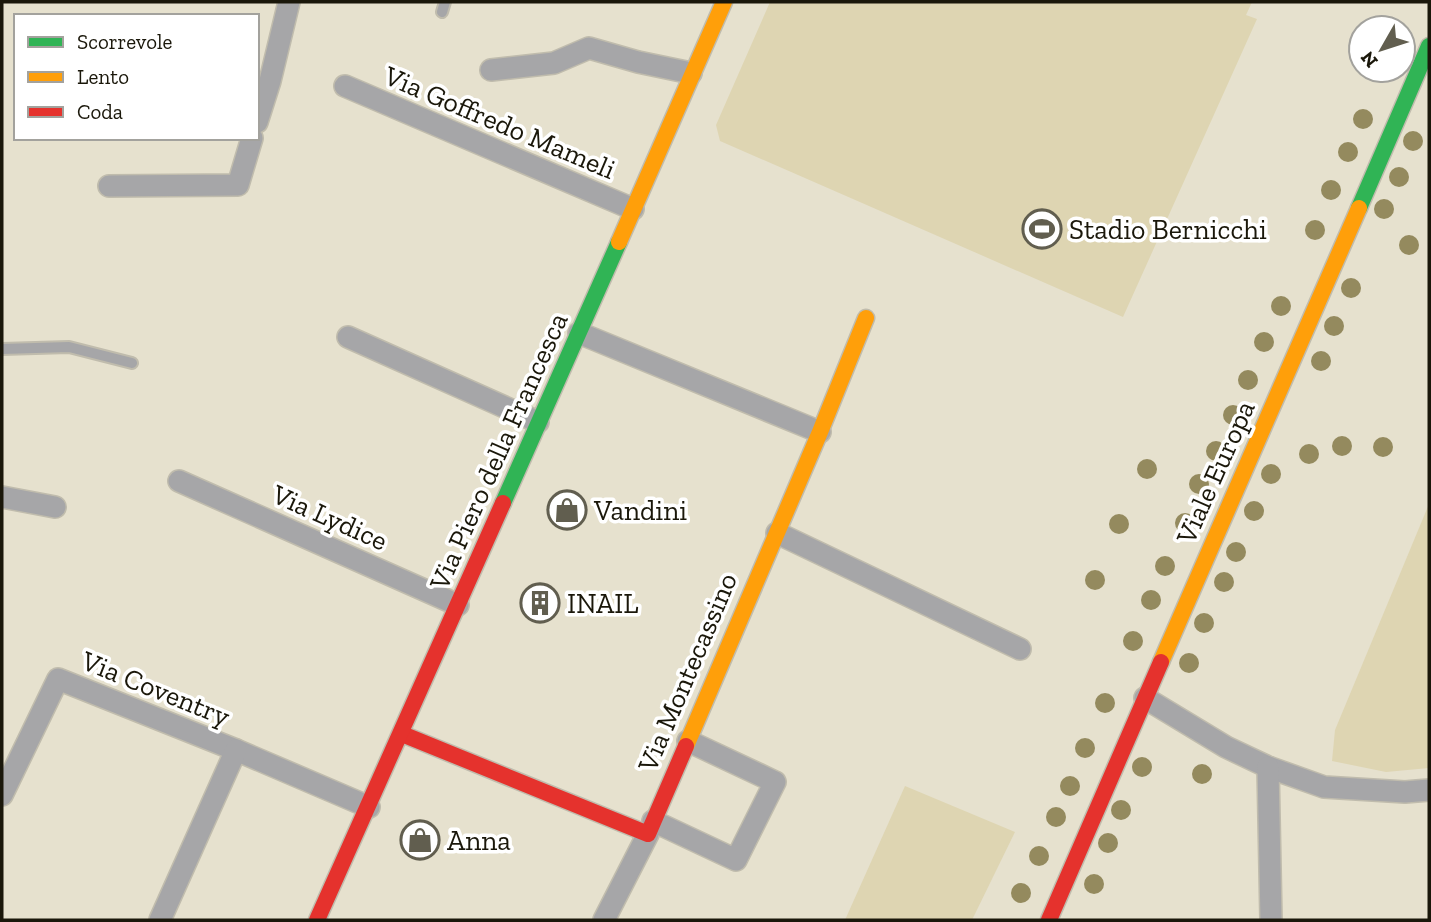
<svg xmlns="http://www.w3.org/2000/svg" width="1431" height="922" viewBox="0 0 1431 922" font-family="'Zilla Slab',serif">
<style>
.green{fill:#ded5b2}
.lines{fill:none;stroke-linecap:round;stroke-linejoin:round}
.lane-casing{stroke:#c0bcad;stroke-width:14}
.street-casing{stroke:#c0bcad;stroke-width:24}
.fast-casing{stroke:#c0bcad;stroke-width:19}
.slow-casing{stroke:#c0bcad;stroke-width:19}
.jam-casing{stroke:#c0bcad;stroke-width:19}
.lane{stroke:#a6a6a8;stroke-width:10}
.street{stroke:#a6a6a8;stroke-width:21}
.fast{stroke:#30b455;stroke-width:16}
.slow{stroke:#ff9f0a;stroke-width:16}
.jam{stroke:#e5322d;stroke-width:16}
.tree{fill:#948a5e}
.labels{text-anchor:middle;stroke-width:7;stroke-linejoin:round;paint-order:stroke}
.street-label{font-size:28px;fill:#1a170a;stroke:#fff}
.poi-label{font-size:28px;fill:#1a170a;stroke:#fff;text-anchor:start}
</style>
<rect width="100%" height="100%" fill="#e6e1ce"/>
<!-- green -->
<g class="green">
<path d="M770 2H1252L1246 15 1257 19 1123 317 720 141 716 125Z"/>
<path d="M1429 504V768L1386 772 1332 761 1335 730Z"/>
<path d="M905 786 1015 832 972 920H845Z"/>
</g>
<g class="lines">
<!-- lane casing -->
<g class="lane-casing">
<g id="lane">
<path d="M442 12 445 2"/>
<path d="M2 349 69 347 132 363"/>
</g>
</g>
<!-- street casing -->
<g class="street-casing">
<g id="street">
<path d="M491 70 554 63 589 48 638 62 691 73"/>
<path d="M345 86 633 209"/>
<path d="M257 122 270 81 289 2"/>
<path d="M109 186 238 185 252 138"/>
<path d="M579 333 820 432"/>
<path d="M348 337 538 422"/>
<path d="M179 481 458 605"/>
<path d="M2 497 55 507"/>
<path d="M777 533 1020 649"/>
<path d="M1145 698 1226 747 1268 767 1324 787 1405 792 1429 790"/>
<path d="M1268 767 1271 920"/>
<path d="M2 795 58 679 236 750 369 807"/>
<path d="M653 821 736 860 775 782 688 741"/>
<path d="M160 920 236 750"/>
<path d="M604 920 648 834"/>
</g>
</g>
<!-- fast casing -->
<g class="fast-casing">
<g id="fast">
<path d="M1359 208 1429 46"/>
<path d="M503 503 619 242"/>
</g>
</g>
<!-- slow casing -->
<g class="slow-casing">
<g id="slow">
<path d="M619 242 724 2"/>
<path d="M1161 662 1359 208"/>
<path d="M686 746 820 432 866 318"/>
</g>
</g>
<!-- jam casing -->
<g class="jam-casing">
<g id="jam">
<path d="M402 734 648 834 686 746"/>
<path d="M317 920 503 503"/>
<path d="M1049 920 1161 662"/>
</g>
</g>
<!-- lane -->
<use href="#lane" class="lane"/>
<!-- street -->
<use href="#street" class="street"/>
<!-- fast -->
<use href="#fast" class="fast"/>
<!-- slow -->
<use href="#slow" class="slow"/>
<!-- jam -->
<use href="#jam" class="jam"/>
</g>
<!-- trees -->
<g class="tree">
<circle cx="1363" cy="119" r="10"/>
<circle cx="1413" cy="141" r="10"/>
<circle cx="1348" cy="152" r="10"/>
<circle cx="1399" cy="177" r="10"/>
<circle cx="1331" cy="190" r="10"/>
<circle cx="1384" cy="209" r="10"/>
<circle cx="1315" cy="230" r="10"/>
<circle cx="1409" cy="245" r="10"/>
<circle cx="1351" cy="288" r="10"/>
<circle cx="1281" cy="306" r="10"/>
<circle cx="1334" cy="326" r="10"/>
<circle cx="1264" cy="342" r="10"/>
<circle cx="1321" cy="361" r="10"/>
<circle cx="1248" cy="380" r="10"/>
<circle cx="1233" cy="415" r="10"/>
<circle cx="1342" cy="446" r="10"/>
<circle cx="1383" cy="447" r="10"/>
<circle cx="1216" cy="451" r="10"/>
<circle cx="1309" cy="454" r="10"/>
<circle cx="1147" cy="469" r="10"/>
<circle cx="1271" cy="474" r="10"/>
<circle cx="1199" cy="484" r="10"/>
<circle cx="1254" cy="511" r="10"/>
<circle cx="1185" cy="523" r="10"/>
<circle cx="1119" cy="524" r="10"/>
<circle cx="1236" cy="552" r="10"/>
<circle cx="1165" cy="566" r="10"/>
<circle cx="1095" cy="580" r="10"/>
<circle cx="1224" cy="582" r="10"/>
<circle cx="1151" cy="600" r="10"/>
<circle cx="1204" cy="623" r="10"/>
<circle cx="1133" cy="641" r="10"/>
<circle cx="1189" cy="663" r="10"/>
<circle cx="1105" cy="703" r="10"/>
<circle cx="1085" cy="748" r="10"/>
<circle cx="1142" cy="767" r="10"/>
<circle cx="1202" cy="774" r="10"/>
<circle cx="1070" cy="786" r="10"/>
<circle cx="1121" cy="810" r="10"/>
<circle cx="1056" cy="817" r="10"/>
<circle cx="1108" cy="843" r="10"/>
<circle cx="1039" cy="856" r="10"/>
<circle cx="1094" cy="884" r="10"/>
<circle cx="1021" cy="893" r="10"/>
</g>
<!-- icons -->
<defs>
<g id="stadium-ring" transform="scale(2.0125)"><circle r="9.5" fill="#fff" stroke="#615e4f" stroke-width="1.5"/><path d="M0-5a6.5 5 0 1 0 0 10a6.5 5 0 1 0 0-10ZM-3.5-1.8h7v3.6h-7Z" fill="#615e4f"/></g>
<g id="shop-ring" transform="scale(2.0125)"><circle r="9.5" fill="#fff" stroke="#615e4f" stroke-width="1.5"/><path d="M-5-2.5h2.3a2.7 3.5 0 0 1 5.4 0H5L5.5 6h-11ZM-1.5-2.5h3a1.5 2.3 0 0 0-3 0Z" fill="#615e4f"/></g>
<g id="building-ring" transform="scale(2.0125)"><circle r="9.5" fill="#fff" stroke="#615e4f" stroke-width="1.5"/><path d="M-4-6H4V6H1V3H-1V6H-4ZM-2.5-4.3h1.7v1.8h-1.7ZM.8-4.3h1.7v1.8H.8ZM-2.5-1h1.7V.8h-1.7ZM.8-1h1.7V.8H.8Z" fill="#615e4f"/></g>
</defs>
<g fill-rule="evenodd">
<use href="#stadium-ring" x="1042" y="229"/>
<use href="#shop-ring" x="567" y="510"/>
<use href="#building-ring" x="540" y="603"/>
<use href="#shop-ring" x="420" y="840"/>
</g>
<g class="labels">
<!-- street labels -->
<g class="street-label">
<text transform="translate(500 122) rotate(23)" y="10">Via Goffredo Mameli</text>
<text transform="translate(498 451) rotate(-66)" y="10">Via Piero della Francesca</text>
<text transform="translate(1215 472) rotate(-66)" y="10">Viale Europa</text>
<text transform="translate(330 517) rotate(24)" y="10">Via Lydice</text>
<text transform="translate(687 672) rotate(-67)" y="10">Via Montecassino</text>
<text transform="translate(156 688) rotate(22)" y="10">Via Coventry</text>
</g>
<!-- poi labels -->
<g class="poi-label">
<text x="1069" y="239">Stadio Bernicchi</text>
<text x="594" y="520">Vandini</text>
<text x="567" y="613">INAIL</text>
<text x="447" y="850">Anna</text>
</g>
</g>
<!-- border -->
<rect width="1431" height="922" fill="none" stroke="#1a170a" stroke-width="7"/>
<!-- legend -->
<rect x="14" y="14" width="245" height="126" fill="#ffffff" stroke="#a3a29d" stroke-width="2"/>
<rect x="28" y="37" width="35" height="10" fill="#30b455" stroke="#a3a29d" stroke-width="2"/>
<text x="77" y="49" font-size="21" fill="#1a170a">Scorrevole</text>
<rect x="28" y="72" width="35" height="10" fill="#ff9f0a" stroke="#a3a29d" stroke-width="2"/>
<text x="77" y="84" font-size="21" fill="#1a170a">Lento</text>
<rect x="28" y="107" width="35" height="10" fill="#e5322d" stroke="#a3a29d" stroke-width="2"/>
<text x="77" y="119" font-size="21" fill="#1a170a">Coda</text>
<!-- north arrow -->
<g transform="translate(1382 49) rotate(231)"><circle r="33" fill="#ffffff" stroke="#a3a29d" stroke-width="2"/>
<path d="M0-5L12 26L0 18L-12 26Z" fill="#615e4f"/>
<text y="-10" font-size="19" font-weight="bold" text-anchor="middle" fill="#1a170a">N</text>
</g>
</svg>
